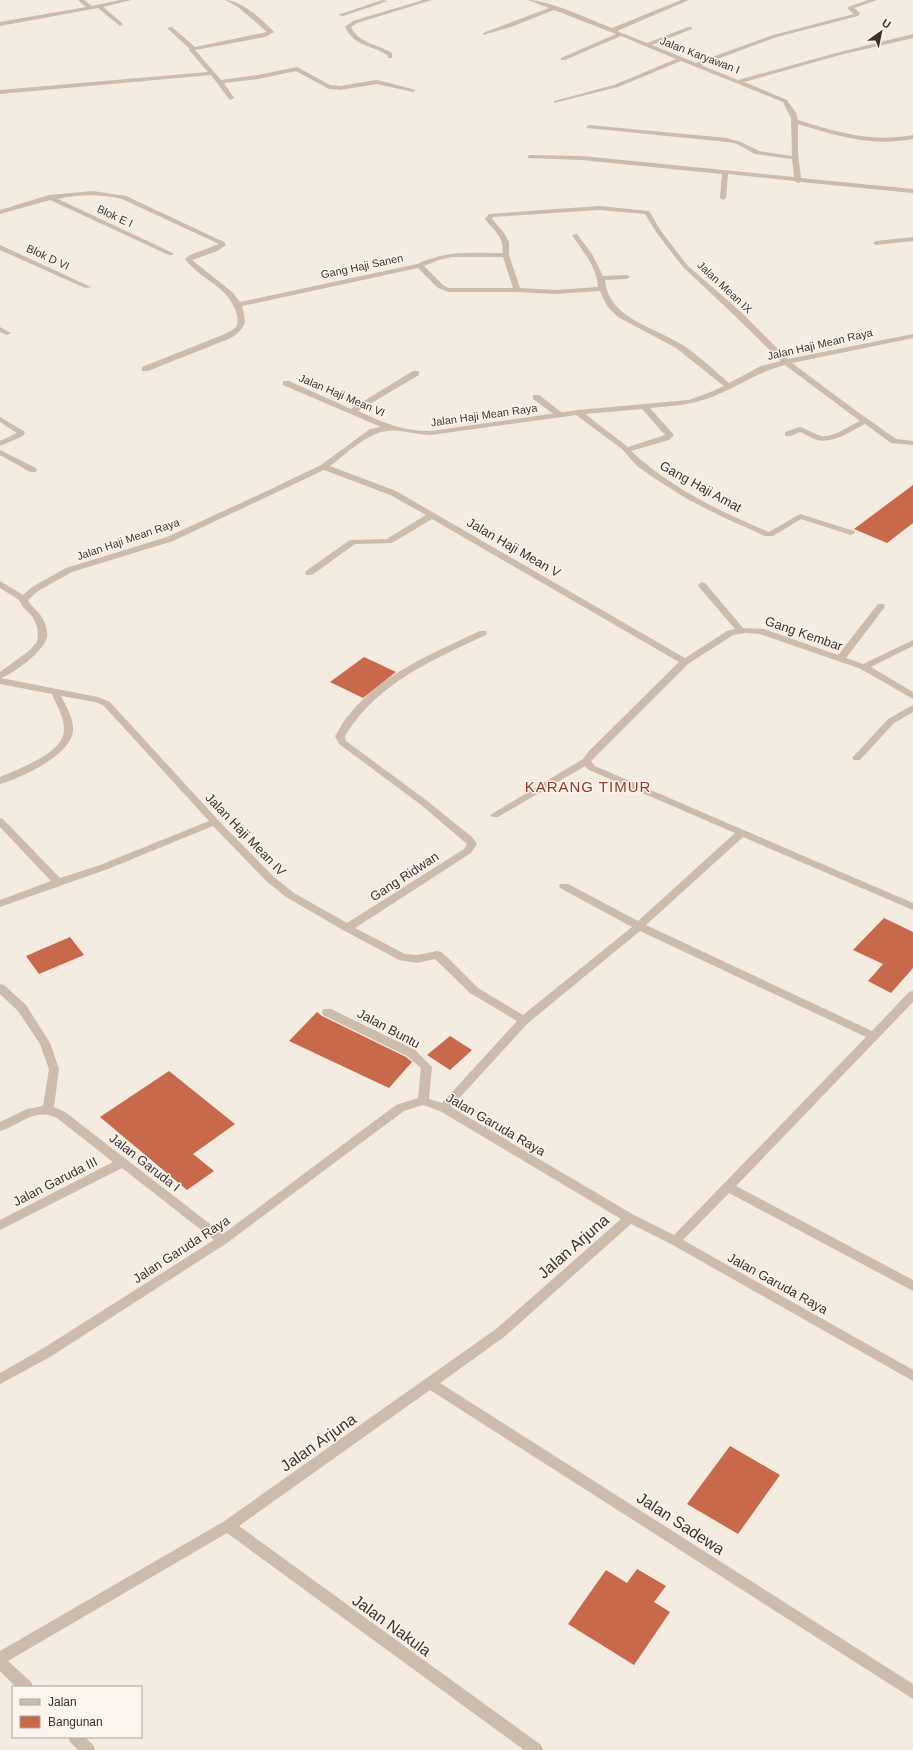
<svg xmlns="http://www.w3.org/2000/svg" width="913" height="1750" viewBox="0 0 913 1750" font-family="Helvetica,sans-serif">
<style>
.building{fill:#c8694b}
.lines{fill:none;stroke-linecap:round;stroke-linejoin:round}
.lane{fill:#cdbbac;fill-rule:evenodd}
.street{fill:#cdbbac;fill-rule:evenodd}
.labels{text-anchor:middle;stroke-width:3;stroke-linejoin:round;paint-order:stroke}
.far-street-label{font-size:11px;fill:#3b302b;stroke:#fbf5ee}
.street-label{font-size:13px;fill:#3b302b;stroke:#fbf5ee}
.quarter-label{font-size:15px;letter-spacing:1px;fill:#8c3b22;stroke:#fbf5ee}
.near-street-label{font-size:16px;fill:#3b302b;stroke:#fbf5ee}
</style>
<rect width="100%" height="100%" fill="#f4ebe1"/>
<!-- building -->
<g class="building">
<path d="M913 485V523L887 543 854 529Z"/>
<path d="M364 657 396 672 363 698 330 682Z"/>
<path d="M884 918 913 932V968L891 993 868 981 883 964 853 950Z"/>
<path d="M70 937 84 955 39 974 26 956Z"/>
<path d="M317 1012 322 1016 406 1057 412 1062 389 1088 289 1041Z"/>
<path d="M450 1036 472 1050 450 1070 427 1055Z"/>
<path d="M169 1071 235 1124 193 1154 214 1171 187 1190 100 1117Z"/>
<path d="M730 1446 780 1475 738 1534 687 1504Z"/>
<path d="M637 1569 666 1586 654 1602 670 1612 634 1665 568 1624 606 1570 627 1583Z"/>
</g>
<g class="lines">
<!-- lane -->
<path class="lane" d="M533 395H539L565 415 564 417H558L533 399Z"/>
<!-- street -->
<g class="street">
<path d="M78 0H84L92 6 120 0H131L103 7 122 23 123 24 120 26 98 8 0 26V22L86 7Z"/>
<path d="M225 0C241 0 263 20 274 32L265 37 195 50 221 80 258 75 297 67 330 85 340 86 377 80 416 90 413 92 377 84 340 90 329 89 296 71 258 79 224 83 234 98 231 100 229 99 211 75 0 94V90L208 72 189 50V48L167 28 172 27 195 47 267 32 238 7Z"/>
<path d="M382 0 388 1 343 16 338 15Z"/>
<path d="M423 0H432L357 23 351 27C359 44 378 44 392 53V58H388L387 55C370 44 355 47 345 27L353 21Z"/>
<path d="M528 0C549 0 591 20 612 28L681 0H689L617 31 647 43 688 27H692V29L652 45 696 63 773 35 854 14 848 9V7L868 0H877L854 8 860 13 858 16 777 37 701 65 738 80 836 53 913 34V38L840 55 744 82 787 100 796 113 798 120C838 132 870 143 913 135V139C871 147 838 136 798 124V153L801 178 913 189V193L801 182 798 183 795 181 728 174 726 198 723 200 720 198 722 174 582 160 528 158V156L530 155 582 156 794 177 792 159 755 154 737 144 727 142 587 128 586 127 589 125 727 138 741 142 759 151 792 156 791 118 783 102 681 61 618 87 554 103V101L614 85 676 59 621 36 565 60H561V58L616 34 554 10 511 27 483 35V33L549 8Z"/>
<path d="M93 191 126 196 224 242 226 245 217 251 192 260 232 292 240 302 417 264C449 250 469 253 503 253 503 235 495 232 485 219L489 214 599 206 649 211 661 231 687 265 740 311 788 359 913 334V338L792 363 855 410 896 439 913 441V445L891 443 865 424C851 431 833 444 817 440 811 438 805 434 800 432L791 436H785V432L800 427C807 429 814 434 821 436 833 438 849 426 860 421L785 365C758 372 739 386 714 396 693 405 672 406 650 408L674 435 669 440 631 451C671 488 719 511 769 532L800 514 854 531 855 533 851 535 801 519 773 536H765L727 519 689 500 654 478 637 466 622 449 576 415 431 435C417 435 400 429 388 431 368 432 345 455 330 466L396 491 685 658 727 631 735 629 699 587 698 585 702 582 705 583 743 628 764 629 838 655 878 604H884L885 606 884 608 846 658 863 664 913 640V646L871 667 913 692V699L861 669 760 634 745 633 733 635 688 664 591 761 595 766 913 903V910L743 837 646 925 872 1031 909 992 913 991V1002L736 1186 913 1280V1291L729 1193 683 1240 913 1370V1381L671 1244 631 1224 504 1337 440 1383 913 1684V1699L430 1390 239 1526 541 1745 543 1750H524L227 1533 8 1661 31 1682 33 1687H16L0 1671V1651L223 1522 496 1329 621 1219 440 1111 423 1105 404 1111 227 1243 50 1357 0 1384V1373L42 1349 214 1240 122 1168 0 1230V1220L113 1162 57 1118C34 1107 21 1125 0 1131V1122L27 1109 43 1106 49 1069 40 1044 18 1011 0 994V984L4 985 26 1005 50 1043 59 1069 54 1107 65 1112 223 1234 396 1105 418 1098 421 1068 407 1056 323 1015 322 1012 323 1009H331L415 1050 432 1067 429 1099 442 1103 517 1021 470 993 435 959 417 963 399 960 343 930 286 897 266 881 213 826 108 869 0 907V900L51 881 0 827V818L3 819 60 878 100 865 209 821 104 706 96 702 61 696C66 706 74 719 73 730 72 755 21 778 0 784V777C18 769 65 753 64 729 64 717 56 704 52 694L0 684V672L30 650 37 642 38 637 37 627 33 617 23 607 19 600 0 588V581L23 595 32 587 66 568 167 537 269 490 321 465 370 429 381 427 283 385V381H289L351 409 413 371H419V375L358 411C384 423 402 431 431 431L578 410 689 400 708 393 724 386 676 348 618 317 607 306 600 291 555 294 517 292H449L438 288 418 268 242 306C247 324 246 327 231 338L148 371H142V367L225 334C228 332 233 330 236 327 238 323 238 319 237 315 229 285 201 281 185 259L190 255 219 244 122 199C101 194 79 194 58 199L173 253V255H169L50 200 0 214V210L49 195ZM599 210 645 214 656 232 683 267 734 315 781 361 761 366 729 383C714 370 698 355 681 344 654 327 608 318 605 280L627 279 630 277 627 275 603 276 592 254 577 234 572 235C583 251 597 267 598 287L555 290 520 288 509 255V242L504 233 492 219 493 217ZM452 257H503L513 288H449L443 285 424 266 439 260ZM642 409 665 435 628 447 585 414ZM324 470 390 495 426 515 387 539 350 540 306 571 305 573 306 575H312L355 544 392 543 432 519 679 662 589 751 583 759 490 815 492 817H498L585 766 589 770 735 833 638 921 568 884H560L559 886 560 888 632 927 523 1015 478 988 449 959 441 952 437 951 417 955 405 954 355 928 471 853 477 844 472 837 426 800 346 741 345 736C378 682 431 661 486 635L487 633 486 631H480C433 653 381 674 349 715 343 721 340 729 335 736L339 744 420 804 467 844 464 849 347 923 294 893 274 877 218 820 110 702 98 697 1 678C13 674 41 653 46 640 49 634 46 625 43 619 39 611 31 607 28 600L38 591 72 572 173 541ZM640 931 866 1037 674 1235 634 1215 451 1107 528 1023Z"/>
<path d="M913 237V241L876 245 873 243 876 241Z"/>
<path d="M0 245 89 286 91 287 85 288 0 250Z"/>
<path d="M0 327 11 333 7 335 0 332Z"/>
<path d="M0 417 25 432 23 436 0 446V441L17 433 0 422Z"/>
<path d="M0 450 36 468 37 470 36 472H30L0 455Z"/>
<path d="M913 705V712L894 723 860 760H854L852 758 854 756 888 719Z"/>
<path d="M68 1737H85L93 1745 95 1750H78L70 1742Z"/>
</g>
</g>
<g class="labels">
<!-- far-street labels -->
<g class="far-street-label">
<text transform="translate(700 55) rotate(21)" y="4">Jalan Karyawan I</text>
<text transform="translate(115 216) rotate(25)" y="4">Blok E I</text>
<text transform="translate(48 257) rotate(25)" y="4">Blok D VI</text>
<text transform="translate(362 266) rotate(-12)" y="4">Gang Haji Sanen</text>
<text transform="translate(725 287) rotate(43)" y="4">Jalan Mean IX</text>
<text transform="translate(820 344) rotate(-13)" y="4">Jalan Haji Mean Raya</text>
<text transform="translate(342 395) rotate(23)" y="4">Jalan Haji Mean VI</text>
<text transform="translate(484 415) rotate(-8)" y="4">Jalan Haji Mean Raya</text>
<text transform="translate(128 539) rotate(-19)" y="4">Jalan Haji Mean Raya</text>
</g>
<!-- street labels -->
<g class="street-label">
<text transform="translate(701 486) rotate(29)" y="5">Gang Haji Amat</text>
<text transform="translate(514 547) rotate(30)" y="5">Jalan Haji Mean V</text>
<text transform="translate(804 633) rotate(19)" y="5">Gang Kembar</text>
<text transform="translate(246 834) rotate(46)" y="5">Jalan Haji Mean IV</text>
<text transform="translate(404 876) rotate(-33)" y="5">Gang Ridwan</text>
<text transform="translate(389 1028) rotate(28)" y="5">Jalan Buntu</text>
<text transform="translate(496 1124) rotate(30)" y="5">Jalan Garuda Raya</text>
<text transform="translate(145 1162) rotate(38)" y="5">Jalan Garuda I</text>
<text transform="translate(55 1181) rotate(-27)" y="5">Jalan Garuda III</text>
<text transform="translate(181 1249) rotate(-33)" y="5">Jalan Garuda Raya</text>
<text transform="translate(778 1283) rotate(29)" y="5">Jalan Garuda Raya</text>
</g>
<!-- quarter labels -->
<g class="quarter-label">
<text x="588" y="792">KARANG TIMUR</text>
</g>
<!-- near-street labels -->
<g class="near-street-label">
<text transform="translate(573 1246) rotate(-41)" y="6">Jalan Arjuna</text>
<text transform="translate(318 1442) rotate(-35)" y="6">Jalan Arjuna</text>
<text transform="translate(681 1523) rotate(33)" y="6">Jalan Sadewa</text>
<text transform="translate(392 1625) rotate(36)" y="6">Jalan Nakula</text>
</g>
</g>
<!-- legend -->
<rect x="12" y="1686" width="130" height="52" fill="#fbf5ee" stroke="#aea6a0"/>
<rect x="20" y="1699" width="20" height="6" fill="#cdbbac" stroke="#aea6a0"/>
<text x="48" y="1706" font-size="12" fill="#3b302b">Jalan</text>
<rect x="20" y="1716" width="20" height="12" fill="#c8694b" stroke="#aea6a0"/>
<text x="48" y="1726" font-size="12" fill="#3b302b">Bangunan</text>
<!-- north arrow -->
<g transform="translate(881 32) rotate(33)" stroke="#fbf5ee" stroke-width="3" paint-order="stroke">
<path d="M0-3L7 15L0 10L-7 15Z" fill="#3b302b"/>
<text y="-6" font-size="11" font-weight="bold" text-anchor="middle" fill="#3b302b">U</text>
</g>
</svg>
